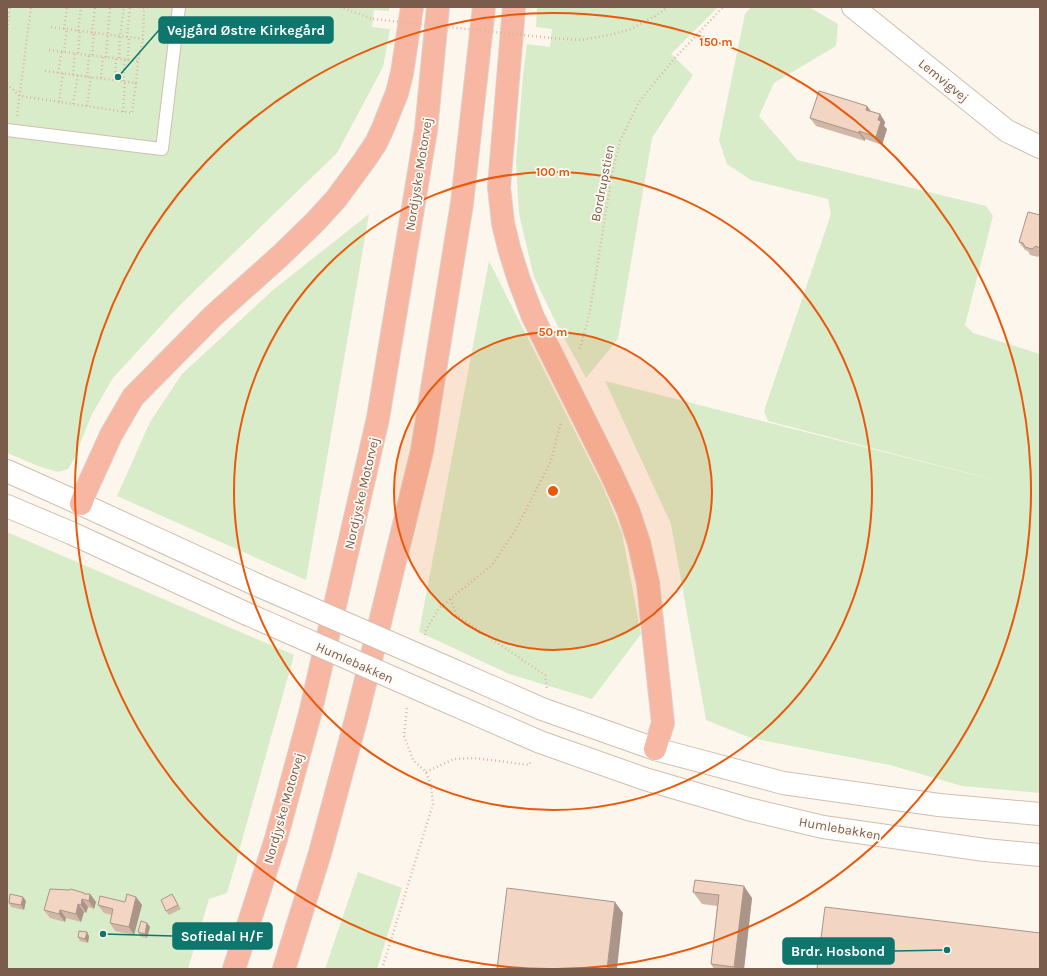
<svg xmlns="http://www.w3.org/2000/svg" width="1047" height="976" viewBox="0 0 1047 976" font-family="Karla,sans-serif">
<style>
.green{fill:#d8ecc9}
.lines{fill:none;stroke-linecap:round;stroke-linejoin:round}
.service-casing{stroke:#d1beb0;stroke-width:14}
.minor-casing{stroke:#d1beb0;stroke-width:24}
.tertiary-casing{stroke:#d1beb0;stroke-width:24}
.motorway-casing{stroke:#dad1cd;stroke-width:24}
.path{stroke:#d9b8a5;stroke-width:2.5;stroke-dasharray:1 3;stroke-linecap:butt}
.service{stroke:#fff;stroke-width:12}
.minor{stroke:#fff;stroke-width:22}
.tertiary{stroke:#fff;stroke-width:22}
.motorway{stroke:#f7b7a3;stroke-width:22}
.tertiary-bridge-casing{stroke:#d1beb0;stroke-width:24;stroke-linecap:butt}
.path-bridge{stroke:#d9b8a5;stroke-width:2.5;stroke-dasharray:1 3;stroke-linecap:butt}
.tertiary-bridge{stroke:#fff;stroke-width:22}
.wall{fill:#d1b7a8}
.shaded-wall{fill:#aa9588}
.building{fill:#f3d5c3;stroke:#aa9588}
.ring{fill:none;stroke:#e8590c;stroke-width:2}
.labels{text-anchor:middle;stroke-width:3.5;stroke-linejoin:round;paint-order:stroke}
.street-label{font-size:13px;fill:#7a5c4d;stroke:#fffaf3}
.centre{fill:#e8590c;stroke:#fffaf3;stroke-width:2}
.ring-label{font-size:12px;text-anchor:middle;font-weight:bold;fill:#e8590c;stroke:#fffaf3;stroke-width:3.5;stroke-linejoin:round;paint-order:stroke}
.leader{fill:none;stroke:#0f766e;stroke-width:1.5}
.callout-dot{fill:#0f766e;stroke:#fffaf3;stroke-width:1.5}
.callout{fill:#0f766e;stroke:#0f766e;stroke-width:1.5}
.callout-label{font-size:14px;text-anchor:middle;font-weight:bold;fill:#fff}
</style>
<rect width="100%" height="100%" fill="#fdf6ec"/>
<!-- green -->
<g class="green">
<path d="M7 7H389V11L374 10 372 27 390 29 383 67 337 153 179 306 113 378 91 416 75 457 68 469 58 472 41 467 7 453Z"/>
<path d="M537 7H718L671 54 693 75 652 138 618 339 586 378 556 323 534 277 519 214 516 162 523 75 527 44 550 47 552 29 536 27Z"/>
<path d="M751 7H809L838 24 836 46 774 83 759 116 797 160 986 206 993 216 965 325 973 333 1040 354V793L962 786 890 765 751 738 706 720 671 524 605 381 1026 488 768 421 764 411 831 214 828 199 751 180 727 164 719 140 745 14Z"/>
<path d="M369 214 306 580 117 496 150 422 182 374 273 290Z"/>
<path d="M489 261 603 487 622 533 641 634 592 699 509 674 419 632Z"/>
<path d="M7 532 294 655 234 869 227 893 209 899 188 969H7Z"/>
<path d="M358 872 402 888 377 969H325Z"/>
</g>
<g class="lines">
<!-- service casing -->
<g class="service-casing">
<path id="service" d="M7 130 162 149 179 7"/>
</g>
<!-- minor casing -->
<g class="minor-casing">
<path id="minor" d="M853 7 1007 131 1040 147"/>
</g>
<!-- tertiary casing -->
<g class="tertiary-casing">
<g id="tertiary">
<path d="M7 471 81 504 255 584"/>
<path d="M7 506 71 533 247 614"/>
<path d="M446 667 542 709 655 749 783 783 939 805 1040 814"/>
<path d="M441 699 540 742 645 779 748 809 823 827 985 850 1040 855"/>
</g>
</g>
<!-- motorway casing -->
<g class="motorway-casing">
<g id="motorway">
<path d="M514 7 499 187 503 223 509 248 519 280 533 317 610 471 628 510 639 543 648 583 663 723 655 749"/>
<path d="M81 504 86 490 111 435 133 397 213 316 280 256 315 222 336 199 364 161 376 143 383 128 397 93 402 73 412 7"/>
<path d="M234 969 276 839 310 714 378 418 426 130 438 7"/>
<path d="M284 969 320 853 357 716 422 451 462 203 484 7"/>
</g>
</g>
<!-- path -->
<g class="path">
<path d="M139 7 144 8V7"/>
<path d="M340 7 373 19"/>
<path d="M51 27 143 39 144 8"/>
<path d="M64 29 67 7"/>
<path d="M78 31 81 7"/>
<path d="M7 33 10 7"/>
<path d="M92 33 95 7"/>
<path d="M127 37 130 7"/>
<path d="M551 38 581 40 610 35 631 29 655 16 668 7"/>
<path d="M49 50 138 61 143 39"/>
<path d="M64 52 67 29"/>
<path d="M78 53 80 31"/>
<path d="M92 55 94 33"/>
<path d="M106 57 110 7"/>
<path d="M119 58 120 36 124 7"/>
<path d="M128 60 129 38"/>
<path d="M45 71 136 83 138 61"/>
<path d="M58 73 62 51"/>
<path d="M73 75 75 53"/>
<path d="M87 77 89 55"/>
<path d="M101 78 103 56"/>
<path d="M115 80 116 58"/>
<path d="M123 81 125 59"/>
<path d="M7 84 20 96 132 113 136 83"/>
<path d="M59 102 63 73"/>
<path d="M73 104 78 75"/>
<path d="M87 106 91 77"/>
<path d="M123 112 125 82"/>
<path d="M17 116 31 7"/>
<path d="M580 349 590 311 612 174 620 141 639 102 674 59 723 7"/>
<path d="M451 599 456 615 545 675 547 688"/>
<path d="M425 635 426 630 439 608 492 565 515 531 551 461 561 422"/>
<path d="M426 772 454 759 475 758 529 765 531 761"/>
<path d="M382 969 433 804 431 786 426 772 413 760 404 736 407 708"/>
</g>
<!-- service -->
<use href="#service" class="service"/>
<!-- minor -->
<use href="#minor" class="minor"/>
<!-- tertiary -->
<use href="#tertiary" class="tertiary"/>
<!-- motorway -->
<use href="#motorway" class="motorway"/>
<!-- tertiary-bridge casing -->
<g class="tertiary-bridge-casing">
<g id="tertiary-bridge">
<path d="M255 584 446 667"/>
<path d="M247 614 441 699"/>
</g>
</g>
<!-- path-bridge -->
<path class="path-bridge" d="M373 19 551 38"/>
<!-- tertiary-bridge -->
<use href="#tertiary-bridge" class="tertiary-bridge"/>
</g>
<!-- wall -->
<g class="wall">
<path d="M871 111 880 114 885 122 884 126 887 129 882 145 865 139V141L816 126 810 118Z"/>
<path d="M1040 215V255L1038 257 1030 255 1028 251 1025 250 1019 242Z"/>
<path d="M693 892 752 898 744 969H714L711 964 717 906 702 904Z"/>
<path d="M85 894H90L96 902 94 909 88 907 86 913 84 912 81 922 66 918 65 922 50 918 44 910Z"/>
<path d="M172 894 181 909 169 915 166 911Z"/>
<path d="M136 897 142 905 134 935 115 931 110 923 112 915 104 913 98 905 125 902Z"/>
<path d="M26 901 24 910 11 907 9 903Z"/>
<path d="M147 923 150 927 147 938 141 937 138 932Z"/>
<path d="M89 936 88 943 80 941 78 937Z"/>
</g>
<!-- shaded-wall -->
<g class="shaded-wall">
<path d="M867 106 873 114 866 110Z"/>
<path d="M880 114 885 122 884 126 887 129 882 145 876 137 878 120Z"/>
<path d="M859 131 865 139V141L859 133Z"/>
<path d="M744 886 752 898 744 969H736L734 967Z"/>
<path d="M84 893 89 900 90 894 96 902 94 909 84 894Z"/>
<path d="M23 897 26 901 24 910 21 905Z"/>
<path d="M136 897 142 905 134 935 129 927Z"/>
<path d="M82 899 88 907 86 913 81 905Z"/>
<path d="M615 902 623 913 617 969H607Z"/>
<path d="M78 904 84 912 81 922 76 914Z"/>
<path d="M60 910 66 918 65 922 59 914Z"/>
<path d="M147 923 150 927 147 938 145 934Z"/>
<path d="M87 932 89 936 88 943 85 939Z"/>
</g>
<!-- building -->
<g class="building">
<path d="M819 91 867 106 866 110 880 114 878 120 881 121 876 137 859 131V133L810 118Z"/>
<path d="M1028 212 1040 215V248L1036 246 1032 249 1025 247 1023 243 1019 242Z"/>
<path d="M695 880 744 886 734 967 711 964 719 895 693 892Z"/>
<path d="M507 888 615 902 607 969H497Z"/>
<path d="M50 889 69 890 71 889 84 893V894H90L89 901 82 899 81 905 78 904 76 914 60 910 59 914 44 910Z"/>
<path d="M10 894 23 897 21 905 9 903Z"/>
<path d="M127 894 136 897 129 927 110 923 113 909 98 905 100 896 125 902Z"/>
<path d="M172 894 178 905 166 911 161 900Z"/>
<path d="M825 907 1040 933V969H817Z"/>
<path d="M141 921 147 923 145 934 138 932Z"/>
<path d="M79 931 87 932 85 939 78 937Z"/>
</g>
<!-- distance rings -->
<circle cx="553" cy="491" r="159" fill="#e8590c" fill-opacity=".12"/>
<g class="ring">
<circle cx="553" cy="491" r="159"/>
<circle cx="553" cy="491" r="319"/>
<path d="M549 969A478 478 0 1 1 557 969"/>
</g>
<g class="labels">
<!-- street labels -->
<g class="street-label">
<text transform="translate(944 80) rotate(39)" y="5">Lemvigvej</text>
<text transform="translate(418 174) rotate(-81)" y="5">Nordjyske Motorvej</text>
<text transform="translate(602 183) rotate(-79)" y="5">Bordrupstien</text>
<text transform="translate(361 493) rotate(-77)" y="5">Nordjyske Motorvej</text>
<text transform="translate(355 662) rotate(24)" y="5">Humlebakken</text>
<text transform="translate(283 808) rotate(-74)" y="5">Nordjyske Motorvej</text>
<text transform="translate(840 828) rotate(10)" y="5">Humlebakken</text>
</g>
</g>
<circle cx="553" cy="491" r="6" class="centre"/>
<g class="ring-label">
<text x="716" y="46">150 m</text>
<text x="553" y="176">100 m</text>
<text x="553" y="336">50 m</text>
</g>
<!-- callouts -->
<path class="leader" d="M118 77L159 30M103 934L173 936M947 950L894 951"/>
<g class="callout-dot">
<circle cx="118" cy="77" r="4"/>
<circle cx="103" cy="934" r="4"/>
<circle cx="947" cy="950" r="4"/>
</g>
<g class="callout">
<rect x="159" y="17" width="174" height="26" rx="4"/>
<rect x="173" y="923" width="99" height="26" rx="4"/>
<rect x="783" y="938" width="111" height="26" rx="4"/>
</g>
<g class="callout-label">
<text x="246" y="35">Vejgård Østre Kirkegård</text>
<text x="222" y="941">Sofiedal H/F</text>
<text x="838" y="956">Brdr. Hosbond</text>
</g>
<!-- border -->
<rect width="1047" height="976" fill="none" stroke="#7a5c4d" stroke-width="16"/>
</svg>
